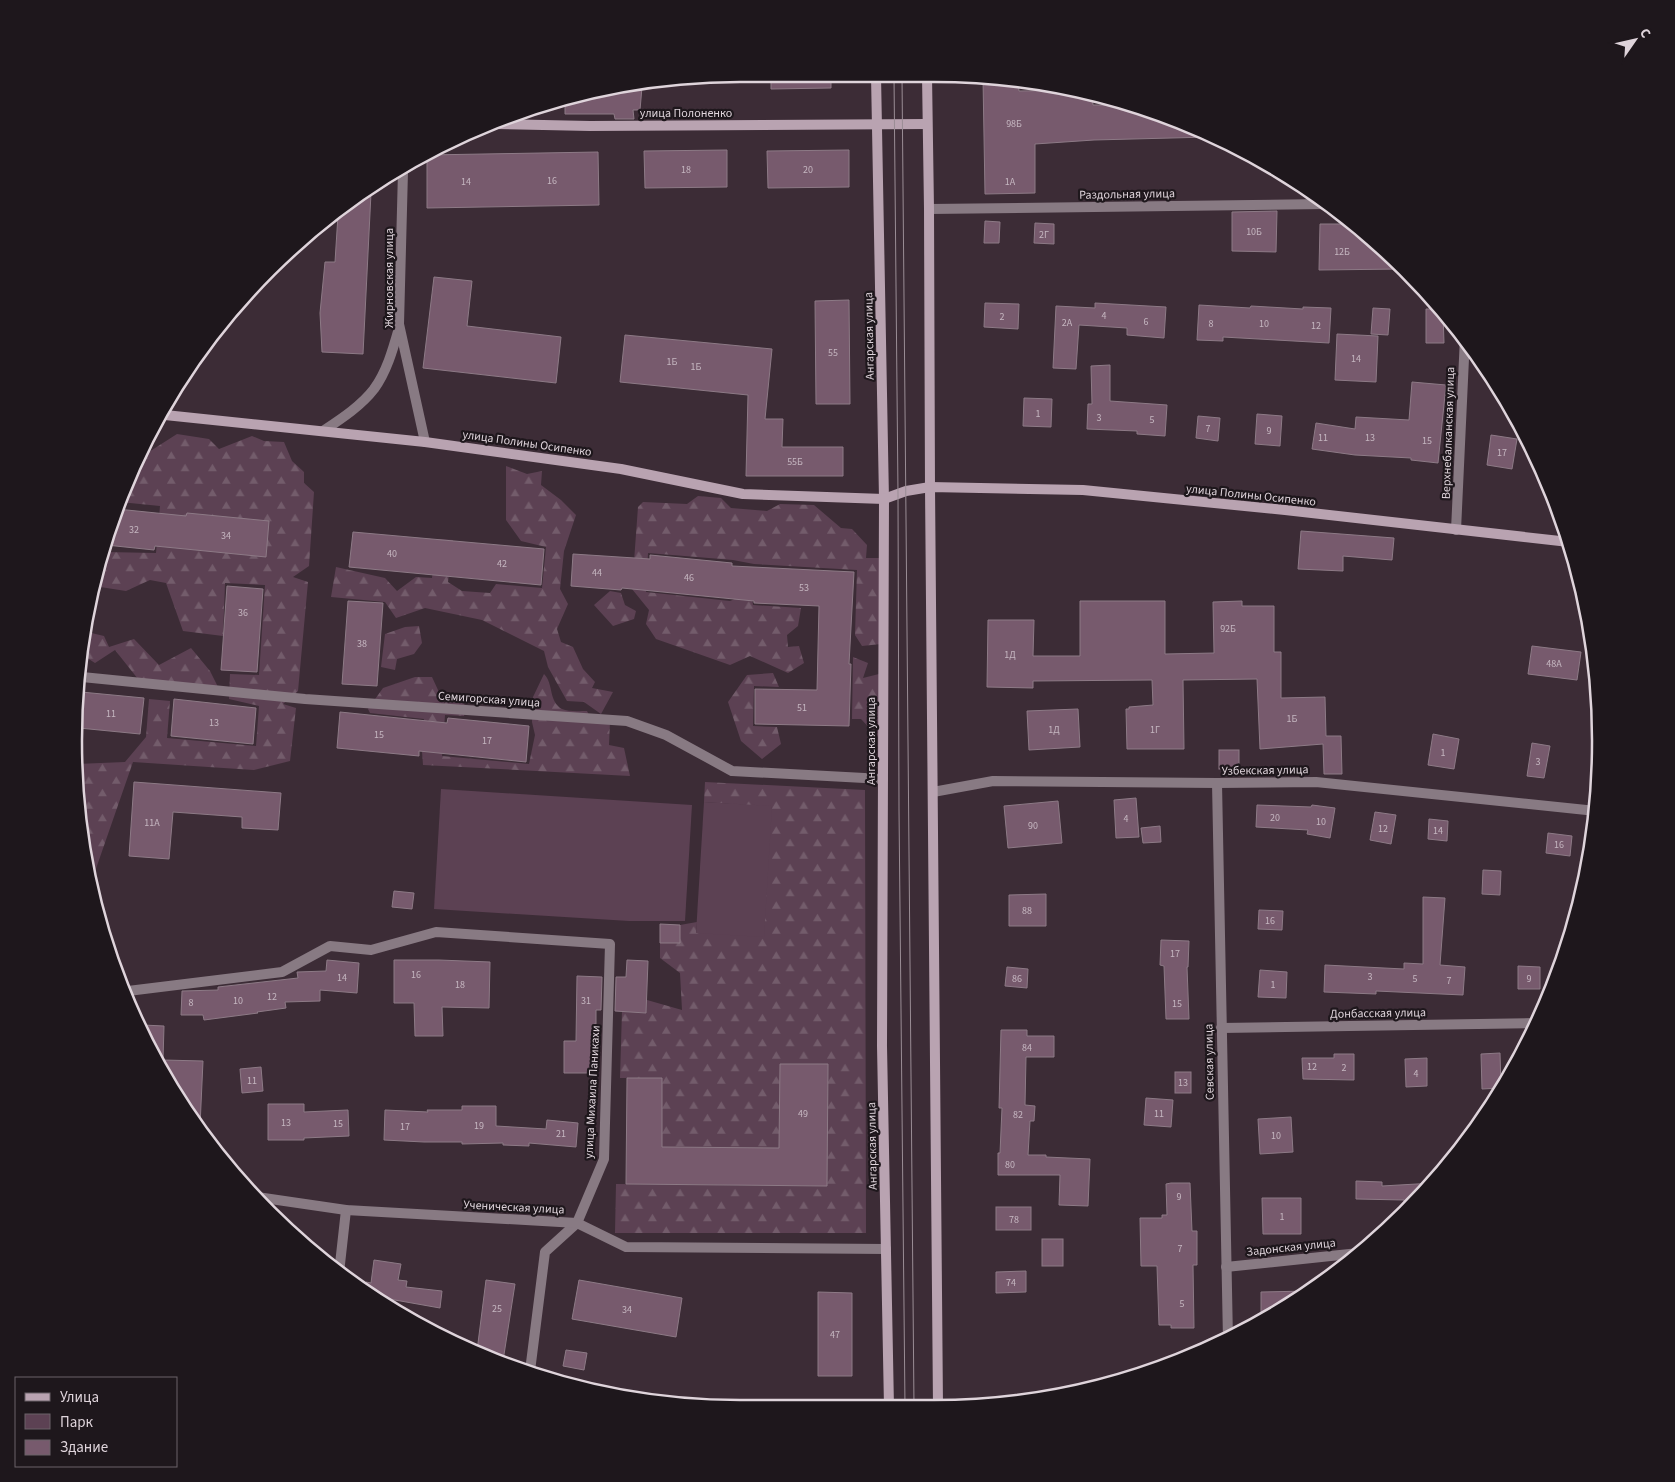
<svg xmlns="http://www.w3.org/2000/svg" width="1675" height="1482" viewBox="0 0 1675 1482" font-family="'Source Sans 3',sans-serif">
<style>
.forest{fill:url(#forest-firs)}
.park{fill:#5c4153}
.building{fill:#775a6d;stroke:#8d7a86}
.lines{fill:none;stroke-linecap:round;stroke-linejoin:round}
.minor{stroke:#887a83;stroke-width:10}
.secondary{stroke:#b9a3b1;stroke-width:10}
.tram{stroke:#9a8d95;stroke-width:1}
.labels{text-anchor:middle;stroke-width:4.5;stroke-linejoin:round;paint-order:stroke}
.number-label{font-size:10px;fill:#c5b6c0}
.street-label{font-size:12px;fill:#dfd4db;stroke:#1e171c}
.rim{fill:none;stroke:#dfd4db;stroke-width:2.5}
</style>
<defs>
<pattern id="forest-firs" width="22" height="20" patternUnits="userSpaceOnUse" patternTransform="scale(1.25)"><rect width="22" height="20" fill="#5c4153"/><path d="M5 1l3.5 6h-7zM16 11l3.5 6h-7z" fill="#735c6b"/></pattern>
</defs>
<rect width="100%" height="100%" fill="#3c2c36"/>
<!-- forest -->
<g class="forest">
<path d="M177 434 209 439 219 449 252 436 264 441 284 442 292 461 304 472V483L314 492 309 566 293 577 308 582 298 691 283 704 296 708 290 761 254 770 133 762 91 883 75 784 77 764 125 762 146 737 149 699 170 701 167 738 256 746 259 706 229 699 230 674 259 675 265 585 225 583 223 636 183 631 166 583 150 580 126 591 94 586 105 552 156 553 160 506 120 502 125 485 141 457Z"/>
<path d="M506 466 527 474 542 471 541 485 561 500 576 515 564 551 560 589 568 604 557 629 561 642 573 647 583 669 595 682 592 688 613 692 601 714 584 702 567 701 548 667 544 651 482 620 425 608 396 618 385 602 331 597 336 567 385 578 397 591 416 577 432 578 436 539 453 540 448 582 462 591 490 593 496 584 542 588 546 547 521 541 506 520Z"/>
<path d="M698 496 721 498 731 508 767 511 780 504 814 505 841 528 852 529 867 545 866 558H879L881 644 862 646 855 635 857 570 754 564 733 560 648 553 646 592 730 601 749 593 752 598 753 605 801 608 798 626 787 635 788 647 799 646 804 663 788 673 750 656 730 665 656 639 646 624 649 610 632 589 638 507 643 502 687 504Z"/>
<path d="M610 591 621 593 625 605 636 611 634 619 613 626 594 605Z"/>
<path d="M419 626 422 643 414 654 397 659 395 670 381 667 385 634 405 627Z"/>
<path d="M87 632 104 636 109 647 134 639 159 665 191 648 210 671 218 687 138 679 115 650 95 663 84 656 85 635Z"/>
<path d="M853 657 868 663 863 678 879 674 878 737 861 719H852Z"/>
<path d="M773 673 779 687 754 686 753 726 777 727 781 744 762 759 741 741 728 702 747 675Z"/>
<path d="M544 674C554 684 548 701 562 709 568 712 580 711 587 711L592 721H610L609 745 624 748 630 776 423 765 422 751 424 719 370 713 368 709 383 688 415 677H432L444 703 461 697 466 708 464 716 445 715 442 756 529 764 535 735 532 722 533 697Z"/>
<path d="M705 782 865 790 866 1233H615L616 1184 827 1186 828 1064H780L779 1148 662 1147V1078H620L622 1011 646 1013 647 1000 682 1010 680 973 660 958V943H680V925L697 922 696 933 772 807 704 802Z"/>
</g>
<!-- park -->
<g class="park">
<path d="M441 789 692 805 685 921H629L434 909Z"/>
<path d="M704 802 772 806 764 937 696 933Z"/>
</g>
<!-- building -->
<g class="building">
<path d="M771 74H831V88L771 89Z"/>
<path d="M1001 78 1018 80 1019 91 1075 90 1092 94 1093 105H1133L1149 109 1210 137 1094 140 1035 144V193L985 194 983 79Z"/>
<path d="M642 87 640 110H633L634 119H615L614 114H565V98L569 96Z"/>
<path d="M727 150V187L645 188 644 151Z"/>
<path d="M849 150V187L768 188 767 151Z"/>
<path d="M598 152 599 205 427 208V155Z"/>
<path d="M371 193 363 354 322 352 320 313 325 262H335L338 215Z"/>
<path d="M1277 211 1276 252 1232 251V212Z"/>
<path d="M985 221 1000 222 999 243H984Z"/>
<path d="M1035 223 1054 224V244L1034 243Z"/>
<path d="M1320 224H1352L1374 240 1401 269 1319 270Z"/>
<path d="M434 277 472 281 467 326 561 337 556 383 423 368Z"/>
<path d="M849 300 850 404H816L815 301Z"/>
<path d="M985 303 1019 304 1018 329 984 327Z"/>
<path d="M1095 303 1166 307 1164 338 1127 335V328L1079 325 1076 369 1053 368 1056 306 1095 308Z"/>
<path d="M1199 305 1250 308 1251 306 1303 309V307L1331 308 1329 343 1223 337V341L1197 340Z"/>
<path d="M1373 308 1390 309 1388 335 1371 334Z"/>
<path d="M1426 309H1439L1443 313 1444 343H1426Z"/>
<path d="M1337 334 1378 336 1376 382 1335 380Z"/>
<path d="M625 335 772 349 765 419H783L782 447H843V476H746L748 395 620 382Z"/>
<path d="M1110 365V401L1167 405 1165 436 1137 434V431L1087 429 1088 404H1092L1091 366Z"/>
<path d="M1412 382 1446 385 1438 463 1411 460V458L1355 455 1312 449 1316 423 1355 429 1356 417 1409 420Z"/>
<path d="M1024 398 1052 399 1051 427 1023 426Z"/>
<path d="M1257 414 1282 416 1280 446 1255 444Z"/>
<path d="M1198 416 1220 418 1218 441 1196 438Z"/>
<path d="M1491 435 1517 439 1512 469 1487 465Z"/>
<path d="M117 509 186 516 187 513 269 521 266 557 155 546 154 550 106 545Z"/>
<path d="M1301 531 1394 538 1392 560 1343 556V571L1298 569Z"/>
<path d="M353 532 544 549 541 585 349 567Z"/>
<path d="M573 554 650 559V555L732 563V566L854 572 849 664H851L849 726 755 724V689L817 690 819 606 754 603V601L622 588 621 590 571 586Z"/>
<path d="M227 586 263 589 257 672 221 670Z"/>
<path d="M348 601 383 603 377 686 342 684Z"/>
<path d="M1080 601H1165V654L1214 653 1213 602 1242 601V606H1274V652H1281V698L1325 697 1326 736H1341L1342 774H1324L1323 744 1260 749 1257 679 1183 680 1184 749H1127L1126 709H1129V707L1153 705 1152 680 1033 681V688L987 687 988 620H1034L1033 656H1080Z"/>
<path d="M1532 646 1581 652 1577 680 1528 674Z"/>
<path d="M81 692 144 698 140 734 79 728Z"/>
<path d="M174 699 256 708 253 744 171 736Z"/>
<path d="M1078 709 1080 747 1029 750 1027 711Z"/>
<path d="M340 712 447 723 448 718 529 726 526 762 419 751V756L337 748Z"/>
<path d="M1433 734 1459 739 1454 769 1428 765Z"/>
<path d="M1532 743 1550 746 1544 778 1527 776Z"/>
<rect x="1219" y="750" width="20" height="19"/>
<path d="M134 782 281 793 278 830 242 828V817L173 812 169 859 129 856Z"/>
<path d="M1136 798 1139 837 1116 838 1114 800Z"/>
<path d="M1058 801 1062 843 1008 848 1004 806Z"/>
<path d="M1257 805 1311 807 1312 805 1335 808 1330 838 1307 834 1308 830 1256 827Z"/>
<path d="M1375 812 1396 815 1391 844 1370 840Z"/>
<path d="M1429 819 1448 821 1447 841 1428 839Z"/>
<path d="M1160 826 1161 842 1143 843 1141 828Z"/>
<path d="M1548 833 1572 836 1570 856 1546 853Z"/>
<path d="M1483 870 1501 871 1500 895 1482 894Z"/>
<path d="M394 891 414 893 412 909 392 907Z"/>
<path d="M1046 894V926H1009V895Z"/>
<path d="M1423 897 1445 898 1440 965 1465 967 1463 995 1376 991V994L1324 992 1325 965 1404 969V963L1423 964Z"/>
<path d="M1259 910 1283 911 1282 930 1258 929Z"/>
<path d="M660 924 680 925V943H660Z"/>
<path d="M1161 940 1189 941 1188 967H1187L1189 1019H1166L1164 966 1160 965Z"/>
<path d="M327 960 359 963 357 993 320 990V1001L285 1002 286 1008 257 1012 258 1013 204 1020 203 1015H181L182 991 218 990V987L298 978 297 972 326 971Z"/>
<path d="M394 960H439L490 962 489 1008 442 1007 443 1036H415L414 1003H394Z"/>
<path d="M627 960 648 961 646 1013 615 1011 616 977H626Z"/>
<path d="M1518 966 1540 967V989H1518Z"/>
<path d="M1007 967 1028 969 1027 988 1005 986Z"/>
<path d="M1260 970 1287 972 1286 998 1258 997Z"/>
<path d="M577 976 602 977 601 1010H596V1024H594L593 1073H564V1041H576Z"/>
<path d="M143 1025 164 1026 163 1060 203 1061 200 1126 163 1074Z"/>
<path d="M1001 1030H1027V1036H1054V1057H1026L1025 1105 1035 1106 1034 1121H1030L1028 1155H1046V1157L1090 1159 1088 1206 1059 1205 1060 1175H998V1153H1000L1002 1108H999Z"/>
<path d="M1500 1053 1501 1088 1482 1089 1481 1054Z"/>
<path d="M1334 1054H1354V1080L1303 1079 1302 1058H1334Z"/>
<path d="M1427 1058V1086L1406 1087 1405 1059Z"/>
<path d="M780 1064H828L827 1186 626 1184 627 1078H662V1147L779 1148Z"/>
<path d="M261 1067 263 1091 242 1093 240 1069Z"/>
<rect x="1175" y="1072" width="16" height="21"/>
<path d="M1146 1098 1173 1100 1171 1127 1144 1125Z"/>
<path d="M268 1104H304V1112L348 1110 349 1136 304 1138V1140H268Z"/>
<path d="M462 1106H496V1126L546 1129 547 1120 578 1123 576 1147 529 1143V1146L503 1145V1143L462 1144V1142H424L384 1140 385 1110 428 1112 427 1110H462Z"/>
<path d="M1291 1117 1293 1152 1260 1154 1258 1119Z"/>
<path d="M1356 1181 1382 1182V1186L1434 1183 1404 1210V1200L1356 1199Z"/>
<path d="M1171 1183H1190L1192 1231H1197V1265H1193L1194 1328H1171V1325H1159L1157 1266H1141L1140 1218H1162V1215H1167L1166 1184Z"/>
<path d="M1262 1198H1301V1234H1263Z"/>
<rect x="996" y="1207" width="35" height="23"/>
<rect x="1042" y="1239" width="21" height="27"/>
<path d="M374 1260 401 1264 398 1280 407 1281 406 1287 442 1291 440 1308 378 1297 365 1289 366 1282 371 1283Z"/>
<path d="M1026 1271V1292L996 1293V1272Z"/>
<path d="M486 1280 515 1284 503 1361 477 1351Z"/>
<path d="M579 1280 682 1298 676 1337 572 1319Z"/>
<path d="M1308 1291 1262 1319H1261V1292Z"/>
<path d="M818 1292 852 1293V1376H818Z"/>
<path d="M566 1350 587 1353 584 1370 563 1366Z"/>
</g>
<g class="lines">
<!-- minor -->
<g class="minor">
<path d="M403 171 399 324 425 442"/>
<path d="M929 209 1325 204"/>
<path d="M323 431C341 419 361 406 374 389 387 371 393 349 399 328"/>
<path d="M1456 530 1465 337"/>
<path d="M82 677 305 699 627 721 666 735 732 771 883 779"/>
<path d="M1217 783 1228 1340"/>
<path d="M933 792 993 781 1217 783 1316 782 1596 811"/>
<path d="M128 991 282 972 330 946 371 950 436 932 610 944 604 1159 577 1223 545 1252 530 1371"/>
<path d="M1221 1028 1535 1023"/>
<path d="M257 1197 346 1210 577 1223 626 1247 886 1249"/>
<path d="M1226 1267 1359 1253"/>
<path d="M339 1273 346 1210"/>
</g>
<!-- secondary -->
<g class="secondary">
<path d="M876 75 884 499 882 1046 889 1407"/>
<path d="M927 75 929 209 930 487 938 1407"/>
<path d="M494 124 590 126 927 124"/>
<path d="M165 415 425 442 621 469 743 494 884 499 906 491 930 487 1083 490 1285 510 1569 542"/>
</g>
<!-- tram -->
<g class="tram">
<path d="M894 75 898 494 899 810 905 1407"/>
<path d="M902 75 914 1407"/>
</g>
</g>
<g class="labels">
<!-- number labels -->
<g class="number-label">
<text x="1014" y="127">98Б</text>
<text x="686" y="173">18</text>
<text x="808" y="173">20</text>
<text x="552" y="184">16</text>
<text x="466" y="185">14</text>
<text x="1010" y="185">1А</text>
<text x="1254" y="235">10Б</text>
<text x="1044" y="238">2Г</text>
<text x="1342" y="255">12Б</text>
<text x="1104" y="319">4</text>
<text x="1002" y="320">2</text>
<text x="1146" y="325">6</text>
<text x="1067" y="326">2А</text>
<text x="1211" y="327">8</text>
<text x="1264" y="327">10</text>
<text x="1316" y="329">12</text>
<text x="833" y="356">55</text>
<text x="1356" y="362">14</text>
<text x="672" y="365">1Б</text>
<text x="696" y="370">1Б</text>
<text x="1038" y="417">1</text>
<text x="1099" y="421">3</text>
<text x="1152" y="423">5</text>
<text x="1208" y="432">7</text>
<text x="1269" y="434">9</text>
<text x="1323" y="441">11</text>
<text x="1370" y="441">13</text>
<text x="1427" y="444">15</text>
<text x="1502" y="456">17</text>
<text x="795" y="465">55Б</text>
<text x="134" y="533">32</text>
<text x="226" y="539">34</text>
<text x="392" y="557">40</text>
<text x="502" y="567">42</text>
<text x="597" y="576">44</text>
<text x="689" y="581">46</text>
<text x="804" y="591">53</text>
<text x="243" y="616">36</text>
<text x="1228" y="632">92Б</text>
<text x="362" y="647">38</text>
<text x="1010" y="658">1Д</text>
<text x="1554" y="667">48А</text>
<text x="802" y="711">51</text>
<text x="111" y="717">11</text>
<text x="1292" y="722">1Б</text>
<text x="214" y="726">13</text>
<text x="1054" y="733">1Д</text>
<text x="1155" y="733">1Г</text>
<text x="379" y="738">15</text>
<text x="487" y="744">17</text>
<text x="1443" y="756">1</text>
<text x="1538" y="765">3</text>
<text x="1275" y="821">20</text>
<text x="1126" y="822">4</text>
<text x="1321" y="825">10</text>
<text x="152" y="826">11А</text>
<text x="1033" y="829">90</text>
<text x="1383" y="832">12</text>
<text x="1438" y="834">14</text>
<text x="1559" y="848">16</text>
<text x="1027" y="914">88</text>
<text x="1270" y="924">16</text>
<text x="1175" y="957">17</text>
<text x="416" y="978">16</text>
<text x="1370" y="980">3</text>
<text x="342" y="981">14</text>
<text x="1017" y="982">86</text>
<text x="1415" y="982">5</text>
<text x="1529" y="982">9</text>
<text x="1449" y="984">7</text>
<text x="460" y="988">18</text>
<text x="1273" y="988">1</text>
<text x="272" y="1000">12</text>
<text x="238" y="1004">10</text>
<text x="586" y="1004">31</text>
<text x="191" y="1006">8</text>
<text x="1177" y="1007">15</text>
<text x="1027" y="1051">84</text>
<text x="1312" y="1070">12</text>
<text x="1344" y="1071">2</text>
<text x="1416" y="1077">4</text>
<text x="252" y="1084">11</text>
<text x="1183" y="1086">13</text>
<text x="803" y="1117">49</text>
<text x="1159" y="1117">11</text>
<text x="1018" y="1118">82</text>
<text x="286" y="1126">13</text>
<text x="338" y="1127">15</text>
<text x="479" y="1129">19</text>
<text x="405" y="1130">17</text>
<text x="561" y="1137">21</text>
<text x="1276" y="1139">10</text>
<text x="1010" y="1168">80</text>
<text x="1179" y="1200">9</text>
<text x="1282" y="1220">1</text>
<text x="1014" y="1223">78</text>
<text x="1180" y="1252">7</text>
<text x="1011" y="1286">74</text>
<text x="1182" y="1307">5</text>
<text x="497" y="1312">25</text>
<text x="627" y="1313">34</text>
<text x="835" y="1338">47</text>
</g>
<!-- street labels -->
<g class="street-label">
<text x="686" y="117">улица Полоненко</text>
<text transform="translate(1127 194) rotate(-1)" y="4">Раздольная улица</text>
<text transform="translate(389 278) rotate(-90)" y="4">Жирновская улица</text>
<text transform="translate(869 336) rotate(-91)" y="4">Ангарская улица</text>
<text transform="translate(1448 433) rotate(-88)" y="4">Верхнебалканская улица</text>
<text transform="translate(527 443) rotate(8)" y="4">улица Полины Осипенко</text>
<text transform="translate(1251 495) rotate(6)" y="4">улица Полины Осипенко</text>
<text transform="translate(489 699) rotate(4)" y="4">Семигорская улица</text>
<text transform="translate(871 741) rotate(-90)" y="4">Ангарская улица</text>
<text transform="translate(1265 770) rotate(-1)" y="4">Узбекская улица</text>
<text transform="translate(1378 1013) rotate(-1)" y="4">Донбасская улица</text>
<text transform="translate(1209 1062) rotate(-91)" y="4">Севская улица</text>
<text transform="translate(592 1092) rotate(-87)" y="4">улица Михаила Паникахи</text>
<text transform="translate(872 1146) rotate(-91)" y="4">Ангарская улица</text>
<text transform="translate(514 1207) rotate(3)" y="4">Ученическая улица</text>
<text transform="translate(1291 1247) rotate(-6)" y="4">Задонская улица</text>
</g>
</g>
<!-- crop -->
<path d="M0 0H1675V1482H0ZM740 82H934A658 658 0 0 1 1592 740V742A658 658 0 0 1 934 1400H740A658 658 0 0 1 82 742V740A658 658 0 0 1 740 82Z" fill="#1e171c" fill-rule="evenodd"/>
<path class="rim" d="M740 82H934A658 658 0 0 1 1592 740V742A658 658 0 0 1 934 1400H740A658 658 0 0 1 82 742V740A658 658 0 0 1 740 82Z"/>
<!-- legend -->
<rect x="15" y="1377" width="162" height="90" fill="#1e171c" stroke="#6b6368"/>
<rect x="25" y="1393" width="25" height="8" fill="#b9a3b1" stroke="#6b6368"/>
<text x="60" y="1402" font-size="15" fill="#dfd4db">Улица</text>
<rect x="25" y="1414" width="25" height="15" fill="#5c4153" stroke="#6b6368"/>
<text x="60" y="1427" font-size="15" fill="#dfd4db">Парк</text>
<rect x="25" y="1440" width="25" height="15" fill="#775a6d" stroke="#6b6368"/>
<text x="60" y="1452" font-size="15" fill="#dfd4db">Здание</text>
<!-- north arrow -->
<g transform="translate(1635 40) rotate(56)" stroke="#1e171c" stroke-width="4" paint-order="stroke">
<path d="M0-4L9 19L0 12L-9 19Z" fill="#dfd4db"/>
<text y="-8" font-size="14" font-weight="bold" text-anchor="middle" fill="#dfd4db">С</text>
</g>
</svg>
